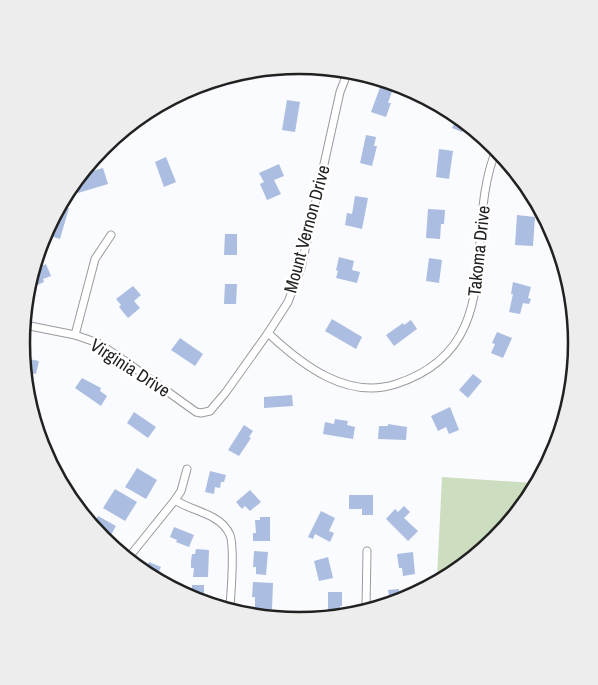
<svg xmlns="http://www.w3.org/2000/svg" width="598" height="685" viewBox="0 0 598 685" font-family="'Archivo Narrow',sans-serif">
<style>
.green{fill:#cdddbf}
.building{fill:#abbde0}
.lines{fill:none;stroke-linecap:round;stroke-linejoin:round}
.street-casing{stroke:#999a9d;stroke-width:9}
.street{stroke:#fff;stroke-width:7}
.labels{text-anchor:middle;stroke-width:5;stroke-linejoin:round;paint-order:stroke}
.street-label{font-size:18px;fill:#212122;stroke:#fff}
.rim{fill:none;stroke:#212122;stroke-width:2.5}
</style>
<rect width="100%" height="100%" fill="#fafbfe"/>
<!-- green -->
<path class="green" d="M442 477 533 483 495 539 437 578Z"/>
<!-- building -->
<g class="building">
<path d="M296 65 308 67 306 74 294 70Z"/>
<path d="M382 82 394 86 388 103H391L386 117 371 112Z"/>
<path d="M287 100 300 102 295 132 282 130Z"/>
<path d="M456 120 465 126 462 132 452 128Z"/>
<path d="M366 135 376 137 374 146H377L372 166 360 163Z"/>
<path d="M439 149 453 151 449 179 436 177Z"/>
<path d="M166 157 176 182 164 187 155 162Z"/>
<path d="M279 164 284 176 274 180 281 194 267 200 260 184 264 182 259 173Z"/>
<path d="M103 168 108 184 78 193 76 186 80 180 87 178 85 173Z"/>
<path d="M355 196 368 198 362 229 345 225 347 213 352 214Z"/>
<path d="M63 206 69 208 60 239 44 234Z"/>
<path d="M428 209 445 210 444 224H441L440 239 426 238Z"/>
<path d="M517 215 535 217 533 246 515 245Z"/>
<path d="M225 234H237V255H224Z"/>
<path d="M339 257 354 261 352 270 360 272 357 283 336 278 338 271 336 270Z"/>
<path d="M429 258 442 260 439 283 426 281Z"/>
<path d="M46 264 51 276 43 279 44 282 33 287 36 268Z"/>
<path d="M513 282 531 287 528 298 531 299 529 304 523 303 520 314 509 312 513 294H511Z"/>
<path d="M225 284H237L236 304H224Z"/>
<path d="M133 286 141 295 134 301 140 308 128 318 119 307 121 305 116 299Z"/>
<path d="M332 319 362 337 356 349 325 331Z"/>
<path d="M411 320 417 329 394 346 386 335 403 323 404 325Z"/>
<path d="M497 332 512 338 503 358 491 353 495 344 492 343Z"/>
<path d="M180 338 203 354 195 366 171 350Z"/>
<path d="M24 358 39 361 36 374 27 372Z"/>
<path d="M473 374 482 381 468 398 459 390Z"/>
<path d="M82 378 101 388 100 391 107 396 101 406 75 388Z"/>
<path d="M292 395 293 406 264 408V397Z"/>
<path d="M450 407 459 430 449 434 446 427 438 431 431 416Z"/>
<path d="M134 412 156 427 148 438 127 423Z"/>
<path d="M335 419 348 421 347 425 355 427 353 439 323 434 325 422 334 424Z"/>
<path d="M388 424 407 427 406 440 378 439 379 426H388Z"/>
<path d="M244 425 253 431 249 437 251 438 239 456 228 450Z"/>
<path d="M137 468 157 480 146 499 125 487Z"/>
<path d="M210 471 226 475 224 482H221L220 488 215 487 214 494 205 492Z"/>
<path d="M115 489 137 502 125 521 103 508Z"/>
<path d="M250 490 261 502 250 511 245 506 242 509 236 502Z"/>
<path d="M349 495H373V515H362V509H349Z"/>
<path d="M404 506 410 512 404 518 418 531 408 541 386 519 395 509 398 512Z"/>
<path d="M321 511 335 518 329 531 334 533 330 542 315 534 313 539 308 537Z"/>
<path d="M98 516 116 526 107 542 102 539 93 525Z"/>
<path d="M260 517H270V541H253V533H256L255 520H260Z"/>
<path d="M174 527 194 535 189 547 176 542 177 540 170 537Z"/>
<path d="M196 549 209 550 208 577H193L194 568H191V561L192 554H195Z"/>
<path d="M254 551 268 552 266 575 256 574V567H253Z"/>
<path d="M413 552 415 574 403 576 402 568H399L397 554Z"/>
<path d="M328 557 333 578 319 581 314 561Z"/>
<path d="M149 562 161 567 157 575 146 568Z"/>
<path d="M253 582 273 583 272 609H255V597H252Z"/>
<path d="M192 585H204V596H208V602L192 599 187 596 192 595Z"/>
<path d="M399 589 400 600 390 602 388 590Z"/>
<path d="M328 592H342V606H340V612L328 613Z"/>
</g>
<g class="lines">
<!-- street casing -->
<g class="street-casing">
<g id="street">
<path d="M25 325 75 335 98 343 125 361 196 412 201 413 210 411 226 392 268 333 288 302 301 268 340 92 347 74"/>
<path d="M268 333C302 365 347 400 396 384 511 347 461 231 497 148"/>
<path d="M75 335 95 259 111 235"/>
<path d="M175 500C187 508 202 511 214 518 221 522 227 528 230 535 235 548 231 591 230 607"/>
<path d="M129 557 175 500 181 491 187 469"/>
<path d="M366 607 367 551"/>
</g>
</g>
<!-- street -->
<use href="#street" class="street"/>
</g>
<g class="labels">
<!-- street labels -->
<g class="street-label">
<text transform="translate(307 229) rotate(-75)" y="6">Mount Vernon Drive</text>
<text transform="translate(479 251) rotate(-84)" y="6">Takoma Drive</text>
<text transform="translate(130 368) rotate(33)" y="6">Virginia Drive</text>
</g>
</g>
<!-- crop -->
<path d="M0 0H598V685H0ZM30 343a269 269 0 1 1 538 0a269 269 0 1 1-538 0Z" fill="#ededed" fill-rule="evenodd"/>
<path class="rim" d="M30 343a269 269 0 1 1 538 0a269 269 0 1 1-538 0Z"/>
</svg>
